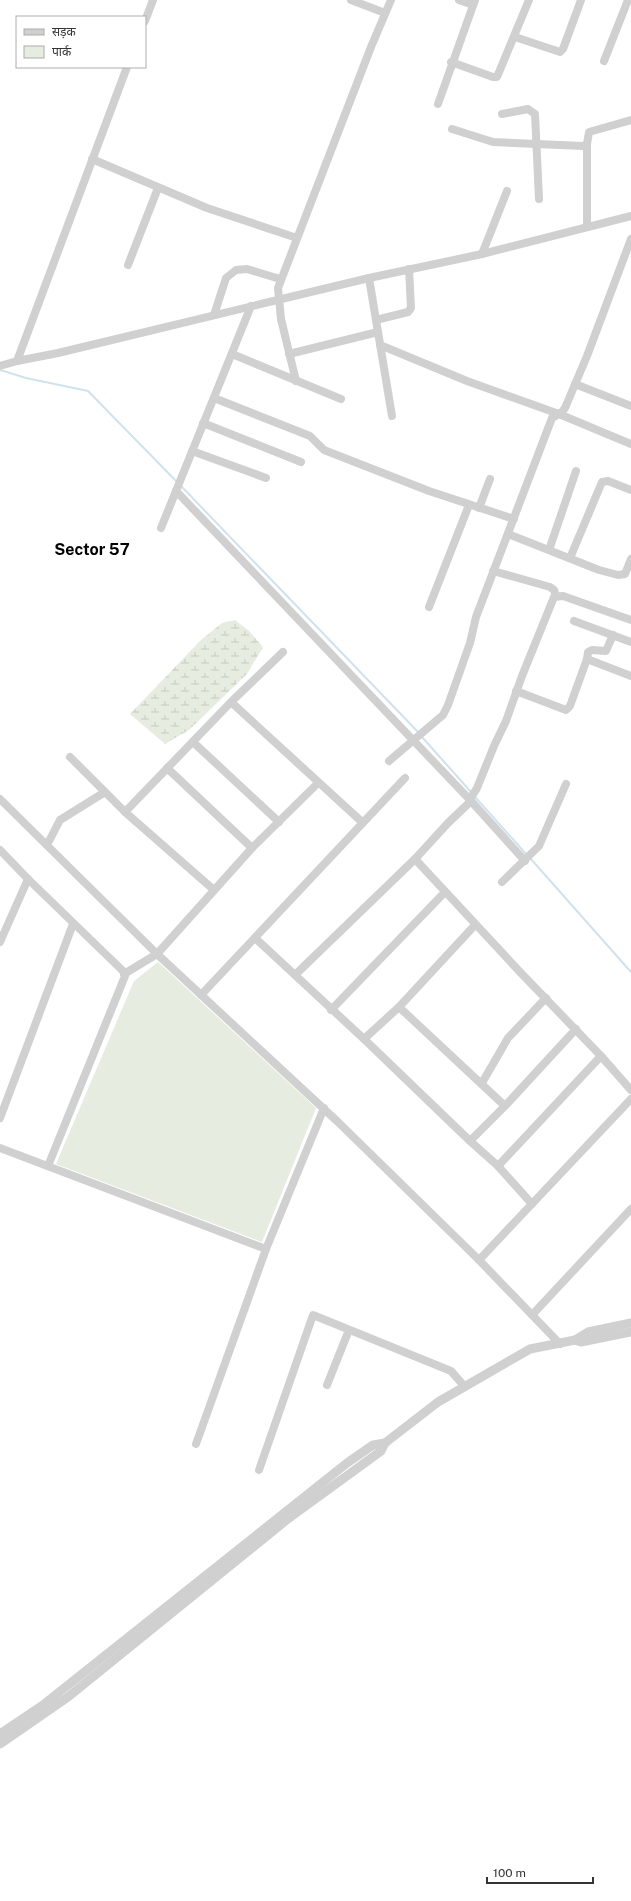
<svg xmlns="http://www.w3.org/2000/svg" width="631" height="1901" viewBox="0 0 631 1901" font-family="'Public Sans','Noto Sans Devanagari',sans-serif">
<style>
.green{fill:#e6ecdf}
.wetland{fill:url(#wetland-marsh)}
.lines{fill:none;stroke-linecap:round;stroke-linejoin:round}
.stream{stroke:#cfe2ee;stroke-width:2}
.minor{stroke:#d0d0d0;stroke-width:8}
.tertiary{stroke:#d0d0d0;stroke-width:9}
.labels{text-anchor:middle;stroke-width:4;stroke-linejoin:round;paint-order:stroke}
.district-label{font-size:16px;font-weight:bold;fill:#000;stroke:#fff}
</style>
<defs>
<pattern id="wetland-marsh" width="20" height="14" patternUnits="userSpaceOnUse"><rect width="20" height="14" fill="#e6ecdf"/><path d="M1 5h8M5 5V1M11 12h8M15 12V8" fill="none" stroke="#c6cbc0"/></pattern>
</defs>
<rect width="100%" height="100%" fill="#fff"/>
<!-- green -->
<path class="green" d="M158 962 316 1108 262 1242 56 1164 134 981Z"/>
<!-- wetland -->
<path class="wetland" d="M235 620 249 631 263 647 247 674 189 730 165 744 130 714 201 640 222 623Z"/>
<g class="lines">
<!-- stream -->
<g class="stream">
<path d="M0 370 26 378 88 391 178 483"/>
<path d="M181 486 419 733"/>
<path d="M422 737 471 792"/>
<path d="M475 797 527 855"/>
<path d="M530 858 631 972"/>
</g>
<!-- minor -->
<g class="minor">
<path d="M351 0 385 13"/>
<path d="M459 0 473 5"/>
<path d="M145 21 153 0"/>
<path d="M515 37 560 52 563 49 581 0"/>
<path d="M604 61 628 0"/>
<path d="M451 62 493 77H497L529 0"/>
<path d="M438 104 475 0"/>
<path d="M502 114 528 109 535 114 539 199"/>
<path d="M452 129 493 142 583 146 587 144 589 132 631 120"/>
<path d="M92 159 207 208 297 238"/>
<path d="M587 227V144"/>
<path d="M482 254 507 191"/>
<path d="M128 265 158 188"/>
<path d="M369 278 392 416"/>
<path d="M214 315 226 278 236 270 247 269 280 279"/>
<path d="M376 320 408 312 411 308 409 269"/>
<path d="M380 345 467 381 559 414 631 444"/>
<path d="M232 354 341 399"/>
<path d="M289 354 378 332"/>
<path d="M17 361 127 67"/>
<path d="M0 366 17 361 58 353 369 278 482 254 631 216"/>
<path d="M296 381 281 319 278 288 371 47 391 0"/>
<path d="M575 384 631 406"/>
<path d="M214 398 310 436 324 450 429 491 514 519"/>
<path d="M203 423 301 462"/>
<path d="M192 451 266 478"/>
<path d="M176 491 471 801 525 861"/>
<path d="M479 508 490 479"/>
<path d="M161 528 251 306"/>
<path d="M508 534 599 570 618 575 625 574 631 559"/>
<path d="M549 550 576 471"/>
<path d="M570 558 602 482 608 481 631 490"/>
<path d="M493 571 550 587 554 590 556 596"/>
<path d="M429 607 469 505"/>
<path d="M574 621 631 642"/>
<path d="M587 659 631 676"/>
<path d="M516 691 566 710 570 706 587 659 588 652 592 650 606 651 613 635"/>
<path d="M231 702 362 822"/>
<path d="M193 742 279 822"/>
<path d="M70 757 125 812 214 890"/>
<path d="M389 761 443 715 448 705 470 643 476 617 552 418 562 412 565 408 587 356 631 239"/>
<path d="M167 768 252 848"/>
<path d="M0 799 157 954 338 1122 479 1260 560 1344"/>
<path d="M470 799 477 788 494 746 506 721 522 676 554 597 563 596 631 620"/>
<path d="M125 812 231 702 283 652"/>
<path d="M47 845 60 820 105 792"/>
<path d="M0 850 28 879 123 971 125 976 48 1166"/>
<path d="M415 859 520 972 601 1056 631 1090"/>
<path d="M502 882 539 846 566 784"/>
<path d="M255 938 364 1039 470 1141 498 1166 532 1204"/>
<path d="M0 942 28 879"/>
<path d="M124 974 157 954 252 848 318 783"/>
<path d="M295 975 415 859 448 823 471 801"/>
<path d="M201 995 405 778"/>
<path d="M399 1007 505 1106"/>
<path d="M331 1010 445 892"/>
<path d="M364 1039 399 1007 475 925"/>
<path d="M482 1083 508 1038 546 998"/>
<path d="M0 1118 73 924"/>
<path d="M470 1141 505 1106 576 1029"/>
<path d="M0 1148 266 1249"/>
<path d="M498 1166 601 1056"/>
<path d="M479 1260 631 1099"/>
<path d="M532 1315 631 1209"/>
<path d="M327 1385 349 1330"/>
<path d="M196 1444 266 1249 324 1108"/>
<path d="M259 1470 313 1315 451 1371 465 1387"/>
</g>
<!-- tertiary -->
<g class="tertiary">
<path d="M575 1340 581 1342 631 1332"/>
<path d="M0 1734 43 1705 347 1463 373 1445 385 1443"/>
<path d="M0 1744 68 1697 289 1518 381 1451 385 1443 438 1402 530 1349 575 1340 588 1332 631 1323"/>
</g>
</g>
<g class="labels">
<!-- district labels -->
<g class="district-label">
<text x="92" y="555">Sector 57</text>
</g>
</g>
<!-- legend -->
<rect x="16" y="16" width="130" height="52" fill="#ffffff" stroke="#adadad"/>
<rect x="24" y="29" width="20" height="6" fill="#d0d0d0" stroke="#adadad"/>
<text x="52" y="36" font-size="12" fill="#333333">सड़क</text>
<rect x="24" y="46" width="20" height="12" fill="#e6ecdf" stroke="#adadad"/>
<text x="52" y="56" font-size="12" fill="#333333">पार्क</text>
<!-- scale -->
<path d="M487 1877v6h106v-6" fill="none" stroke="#333333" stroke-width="2"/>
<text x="493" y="1877" font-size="12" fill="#333333" stroke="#ffffff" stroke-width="3" paint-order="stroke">100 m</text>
</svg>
